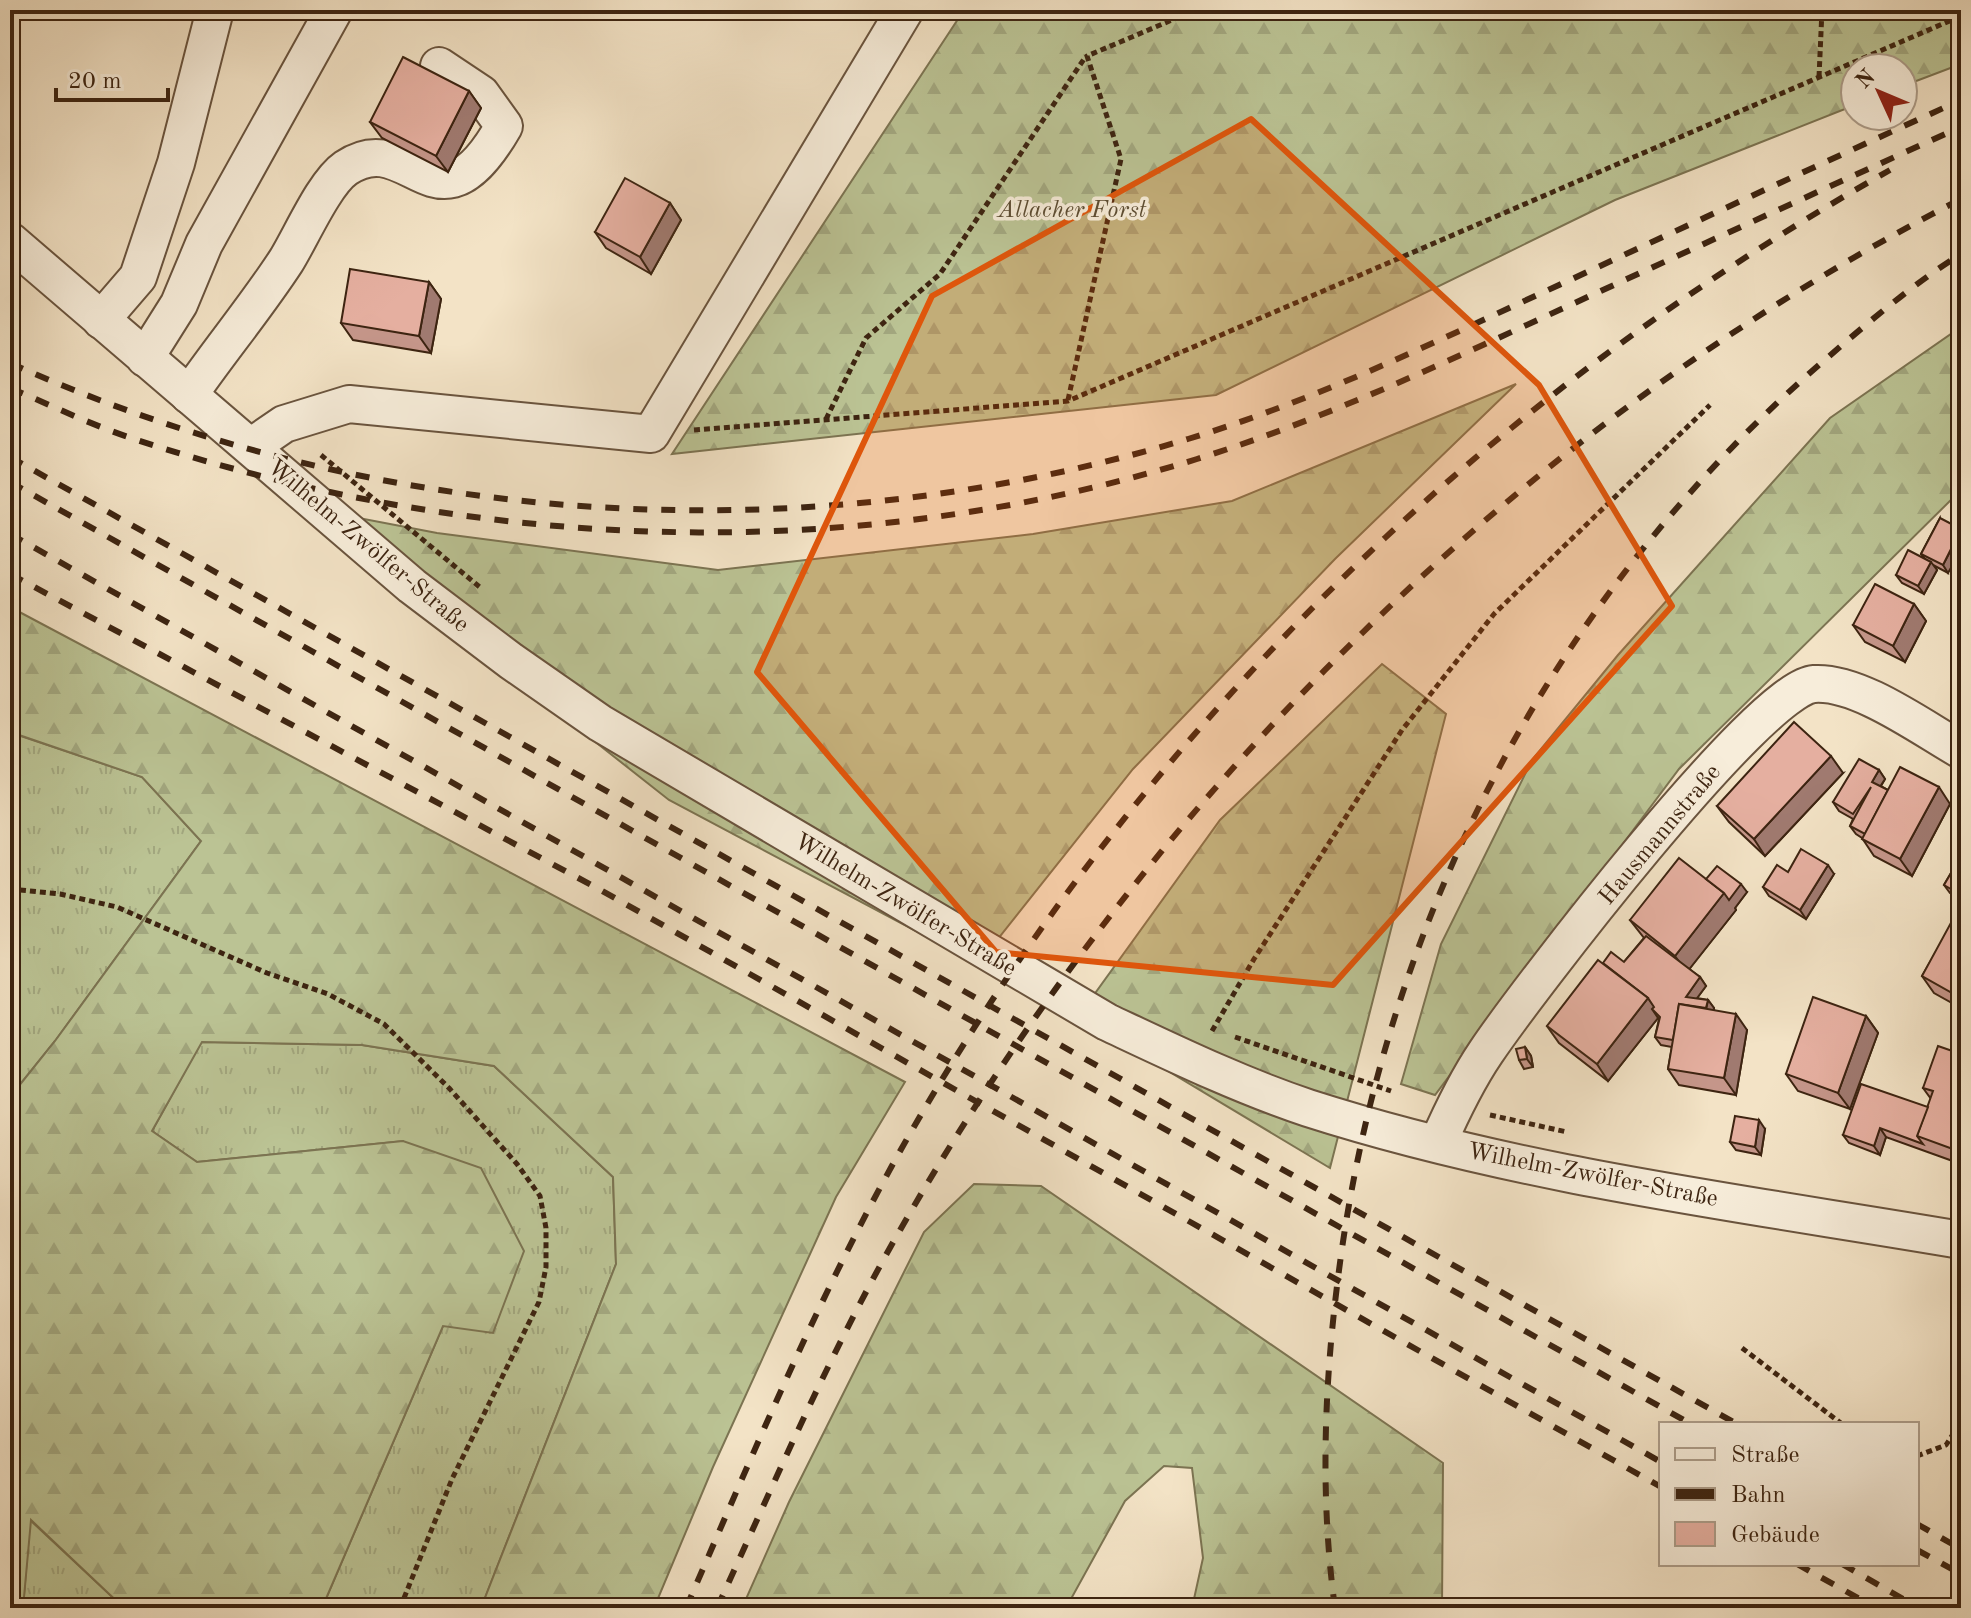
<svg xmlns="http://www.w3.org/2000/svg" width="1971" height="1618" viewBox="0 0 1971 1618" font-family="'Old Standard TT',serif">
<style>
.grass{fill:url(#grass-tufts);stroke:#7c7452;stroke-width:2}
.forest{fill:url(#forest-firs);stroke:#7c7452;stroke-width:2}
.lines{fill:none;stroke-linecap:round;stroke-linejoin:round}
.minor-casing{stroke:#6a543e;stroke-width:40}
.path{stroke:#3d2411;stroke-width:5;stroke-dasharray:6 4;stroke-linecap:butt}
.minor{stroke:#f7edda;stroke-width:36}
.rail{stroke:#3d2411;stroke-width:6;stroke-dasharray:14 14;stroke-linecap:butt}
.wall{fill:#c5968a;stroke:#3d2411;stroke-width:2}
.shaded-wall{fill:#a07a70;stroke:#3d2411;stroke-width:2}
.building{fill:#e5afa0;stroke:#3d2411;stroke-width:2}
.marked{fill:#df560c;fill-opacity:0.2;stroke:#df560c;stroke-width:6;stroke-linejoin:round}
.labels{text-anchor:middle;stroke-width:7;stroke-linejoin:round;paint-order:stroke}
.park-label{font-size:24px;font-style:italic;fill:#5c4c32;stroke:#f7edda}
.street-label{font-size:24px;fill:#3d2411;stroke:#f7edda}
</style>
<defs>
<pattern id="grass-tufts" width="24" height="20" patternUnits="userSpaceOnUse" patternTransform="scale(2)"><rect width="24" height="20" fill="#bbc394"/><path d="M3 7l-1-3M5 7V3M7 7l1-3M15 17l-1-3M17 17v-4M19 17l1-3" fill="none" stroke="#a2a77f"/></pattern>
<pattern id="forest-firs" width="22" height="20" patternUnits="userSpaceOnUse" patternTransform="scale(2)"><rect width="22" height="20" fill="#bbc394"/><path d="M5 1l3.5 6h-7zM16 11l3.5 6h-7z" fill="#a2a77f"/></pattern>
</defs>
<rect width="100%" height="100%" fill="#f3e3c6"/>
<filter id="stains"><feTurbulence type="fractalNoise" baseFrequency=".0025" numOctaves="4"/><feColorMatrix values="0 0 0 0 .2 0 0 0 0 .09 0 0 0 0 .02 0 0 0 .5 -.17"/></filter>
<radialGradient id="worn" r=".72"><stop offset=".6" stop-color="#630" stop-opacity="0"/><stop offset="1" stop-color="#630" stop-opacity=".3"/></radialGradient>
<!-- grass -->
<g class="grass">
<path d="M12 733 142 777 201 841 55 1041 10 1097Z"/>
<path d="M201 1042 362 1045 494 1066 613 1177 616 1264 481 1608H322L443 1326 403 1141 197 1162 152 1131Z"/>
<path d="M30 1520 124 1608H23Z"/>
</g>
<!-- forest -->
<g class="forest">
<path d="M964 10H1961V64L1903 86V68H1855V105L1615 200 1216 395 672 454Z"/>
<path d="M1961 327V490L1679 769 1435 1095 1401 1084 1441 944 1532 760 1618 655 1830 418Z"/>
<path d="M1516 384 1335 559 1133 769 978 964 669 800 296 506 437 533 718 570 1033 534 1232 501Z"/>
<path d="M10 607 905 1082 836 1197 713 1467 654 1608H481L616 1264 613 1177 494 1066 362 1045 202 1042 152 1131 197 1162 403 1141 481 1168 524 1251 493 1333 443 1326 322 1608H124L31 1520 23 1608H10V1097L55 1041 201 841 142 777 13 733 10 736Z"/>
<path d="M1382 664 1446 714 1330 1168 1078 1017 1220 820Z"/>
<path d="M974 1184 1041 1186 1443 1463 1442 1608H1192L1203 1558 1192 1468 1164 1466 1125 1501 1066 1608H742L789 1502 924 1232Z"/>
</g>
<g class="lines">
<!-- minor casing -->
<g class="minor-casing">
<g id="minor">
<path d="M10 241 412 586 511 661 600 723 1107 1022C1173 1053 1239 1085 1308 1108 1520 1176 1743 1203 1961 1240"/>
<path d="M101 320 138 277 176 163 215 10"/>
<path d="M145 358 179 304 204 244 334 10"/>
<path d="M189 395C220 350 256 307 286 261 301 237 324 183 346 168 411 124 436 245 504 126L481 94 439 66"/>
<path d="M252 446 284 424 349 404 651 434 905 10"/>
<path d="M1438 1143C1452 1111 1467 1080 1486 1052 1525 994 1759 688 1814 684 1859 681 1922 728 1961 750"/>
</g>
</g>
<!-- path -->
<g class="path">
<path d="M1819 77 1822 10"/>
<path d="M1068 400 1121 159 1087 56 1179 17 1181 10"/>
<path d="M826 419 866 338 940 274 1086 56"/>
<path d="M694 430 1068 401 1961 16"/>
<path d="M321 455 482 589"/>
<path d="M10 889 60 894 117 907 267 973 328 994 384 1024 449 1088 517 1164 540 1196 546 1228V1267L539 1302 452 1479 400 1608"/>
<path d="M1212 1031 1254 959 1402 730 1494 614 1710 405"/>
<path d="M1235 1037 1391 1091"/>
<path d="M1490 1115 1567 1132"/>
<path d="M1742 1348 1842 1424"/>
<path d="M1917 1456 1946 1445 1961 1422"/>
</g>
<!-- minor -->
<use href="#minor" class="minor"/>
<!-- rail -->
<g class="rail">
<path d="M10 363C378 528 801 556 1188 439 1316 400 1437 341 1559 285 1693 223 1827 161 1961 100"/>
<path d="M10 388C51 405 91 425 134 439 478 552 849 567 1197 459 1325 419 1446 362 1568 306 1699 246 1830 186 1961 127"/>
<path d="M10 457 1737 1424"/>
<path d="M10 482 1691 1424"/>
<path d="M10 534 1661 1462"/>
<path d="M10 574 597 888 1661 1487"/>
<path d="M1917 1524 1961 1549"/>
<path d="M1917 1550 1961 1574"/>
<path d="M1797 1564 1876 1608"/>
<path d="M1842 1564 1919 1608"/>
<path d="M686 1608C759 1440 829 1271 922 1113 1153 718 1492 394 1890 170"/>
<path d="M717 1608C777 1477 834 1343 907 1218 1154 792 1521 425 1961 199"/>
<path d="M1335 1608C1320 1499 1324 1387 1338 1278 1382 926 1550 599 1819 365 1864 326 1910 286 1961 254"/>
</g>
</g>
<!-- wall -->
<g class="wall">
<path d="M469 91 481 108 448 172 382 138 370 122Z"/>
<path d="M670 203 681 220 651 274 606 248 595 232Z"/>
<path d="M429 282 441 299 431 353 353 340 341 323Z"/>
<path d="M1940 518 1948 573 1933 565 1937 570 1924 594 1902 583 1896 575 1925 559 1921 554Z"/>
<path d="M1914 604 1926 621 1905 662 1865 642 1853 625Z"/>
<path d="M1879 770 1885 779 1881 786 1888 790 1950 804 1912 876 1874 856 1862 838 1856 834 1850 826 1853 819 1839 811 1833 802Z"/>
<path d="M1843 773 1765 856 1729 822 1717 806Z"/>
<path d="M1961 856V900L1950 893 1944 885Z"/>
<path d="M1788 872 1834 874 1806 919 1769 896 1763 887Z"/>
<path d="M1707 879 1747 892 1735 908 1736 910 1689 969 1700 977 1706 986 1697 998 1708 1000 1714 1008V1010L1747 1030 1736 1095 1679 1085 1668 1069 1672 1047 1661 1045 1655 1037 1659 1019 1658 1018 1608 1081 1559 1043 1547 1026 1603 963 1624 962 1644 938 1630 920Z"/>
<path d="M1961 909V1008L1934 993 1922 976Z"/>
<path d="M1866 1016 1878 1033 1850 1109 1798 1091 1786 1074Z"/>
<path d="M1525 1047 1531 1056 1533 1067 1524 1069 1519 1060Z"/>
<path d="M1961 1054V1164L1886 1137 1880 1155 1849 1143 1843 1135 1928 1107 1931 1099 1923 1088Z"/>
<path d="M1765 1129 1761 1155 1736 1150 1730 1142Z"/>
<path d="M1961 1473V1498L1958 1497 1952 1488Z"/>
</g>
<!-- shaded-wall -->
<g class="shaded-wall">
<path d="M469 91 481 108 448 172 436 156Z"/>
<path d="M670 203 681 220 651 274 640 257Z"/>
<path d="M429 282 441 299 431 353 419 336Z"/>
<path d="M1961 531V550L1948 573 1943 565Z"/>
<path d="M1931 562 1937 570 1924 594 1918 586Z"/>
<path d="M1914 604 1926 621 1905 662 1893 646Z"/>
<path d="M1831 756 1843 773 1765 856 1754 839Z"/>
<path d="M1879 770 1885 779 1878 790 1872 782Z"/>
<path d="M1939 787 1950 804 1912 876 1900 859Z"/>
<path d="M1828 865 1834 874 1806 919 1800 910Z"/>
<path d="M1741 884 1747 892 1735 908 1736 910 1687 972 1675 956 1724 893Z"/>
<path d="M1700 977 1706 986 1692 1005 1686 997Z"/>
<path d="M1648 998 1660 1015 1652 1009 1658 1018 1608 1081 1597 1064Z"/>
<path d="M1708 1000 1714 1008 1710 1024 1705 1015Z"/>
<path d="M1736 1014 1747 1030 1736 1095 1724 1078Z"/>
<path d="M1866 1016 1878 1033 1850 1109 1838 1093Z"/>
<path d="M1525 1047 1531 1056 1533 1067 1527 1059Z"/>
<path d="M1759 1120 1765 1129 1761 1155 1755 1147Z"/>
<path d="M1880 1128 1886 1137 1880 1155 1874 1146Z"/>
</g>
<!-- building -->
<g class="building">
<path d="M403 57 469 91 436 156 370 122Z"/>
<path d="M625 178 670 203 640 257 595 232Z"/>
<path d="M350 269 429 282 419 336 341 323Z"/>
<path d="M1961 496V513L1954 509Z"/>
<path d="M1940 518 1961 529 1943 565 1921 554Z"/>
<path d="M1908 550 1931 562 1918 586 1896 575Z"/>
<path d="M1875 584 1914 604 1893 646 1853 625Z"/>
<path d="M1794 722 1831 756 1754 839 1717 806Z"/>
<path d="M1859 759 1879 770 1872 782 1888 790 1865 834 1850 826 1871 787 1853 814 1833 802Z"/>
<path d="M1900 767 1939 787 1900 859 1862 839Z"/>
<path d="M1801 849 1828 865 1800 910 1763 887 1777 865 1788 872Z"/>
<path d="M1961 856V895L1944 885Z"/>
<path d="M1679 858 1724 893 1675 956 1630 920Z"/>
<path d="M1717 866 1741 884 1729 900 1724 893 1706 879Z"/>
<path d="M1959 908 1961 909V998L1922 976Z"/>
<path d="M1646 936 1700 977 1686 997 1708 1000 1706 1008 1679 1004 1673 1040 1655 1037 1660 1017 1652 1009 1654 1007 1648 998 1603 963 1611 952 1624 962Z"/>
<path d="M1598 960 1648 998 1597 1064 1547 1026Z"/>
<path d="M1813 997 1866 1016 1838 1093 1786 1074Z"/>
<path d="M1679 1004 1736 1014 1724 1078 1668 1069Z"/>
<path d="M1938 1046 1961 1054V1152L1917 1136 1933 1091 1923 1088Z"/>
<path d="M1525 1047 1527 1059 1519 1060 1516 1049Z"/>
<path d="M1861 1084 1928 1107 1917 1136 1923 1144 1880 1128 1874 1146 1843 1135Z"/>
<path d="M1735 1116 1759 1120 1755 1147 1730 1142Z"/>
<path d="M1961 1473V1493L1952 1488Z"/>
</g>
<!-- marked area -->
<path class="marked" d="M1251 119 1539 385 1672 606 1333 985 996 952 757 672 932 296Z"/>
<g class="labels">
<!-- park labels -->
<g class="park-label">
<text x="1072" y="217">Allacher Forst</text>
</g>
<!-- street labels -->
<g class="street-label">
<text transform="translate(369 545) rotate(40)" y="8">Wilhelm-Zwölfer-Straße</text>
<text transform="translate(1659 834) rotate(-50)" y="8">Hausmannstraße</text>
<text transform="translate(906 904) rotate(31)" y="8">Wilhelm-Zwölfer-Straße</text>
<text transform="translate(1593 1174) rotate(11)" y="8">Wilhelm-Zwölfer-Straße</text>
</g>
</g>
<!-- margin -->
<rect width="1971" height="1618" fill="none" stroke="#f3e3c6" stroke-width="40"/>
<rect x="12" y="12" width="1947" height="1594" fill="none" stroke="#3d2411" stroke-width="4"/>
<rect x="20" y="20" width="1931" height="1578" fill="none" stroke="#3d2411" stroke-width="2"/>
<!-- legend -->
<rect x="1659" y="1422" width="260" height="144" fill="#f7edda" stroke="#ad9d8a" stroke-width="2"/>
<rect x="1675" y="1448" width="40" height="12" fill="#f7edda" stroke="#ad9d8a" stroke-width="2"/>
<text x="1731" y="1462" font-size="24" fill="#3d2411">Straße</text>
<rect x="1675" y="1488" width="40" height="12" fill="#3d2411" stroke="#ad9d8a" stroke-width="2"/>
<text x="1731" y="1502" font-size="24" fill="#3d2411">Bahn</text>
<rect x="1675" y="1522" width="40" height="24" fill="#e5afa0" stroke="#ad9d8a" stroke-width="2"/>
<text x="1731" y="1542" font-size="24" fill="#3d2411">Gebäude</text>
<!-- north arrow -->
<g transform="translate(1879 92) rotate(314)"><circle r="38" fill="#f7edda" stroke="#ad9d8a" stroke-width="2"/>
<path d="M0-6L14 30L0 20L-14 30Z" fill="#8f2418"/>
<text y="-12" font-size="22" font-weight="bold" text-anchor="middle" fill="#3d2411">N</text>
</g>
<!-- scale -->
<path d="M56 88v12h112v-12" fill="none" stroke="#3d2411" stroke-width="4"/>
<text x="68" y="88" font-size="24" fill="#3d2411" stroke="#f7edda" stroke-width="6" paint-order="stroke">20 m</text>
<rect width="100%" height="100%" filter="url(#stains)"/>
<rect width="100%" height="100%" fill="url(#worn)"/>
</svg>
